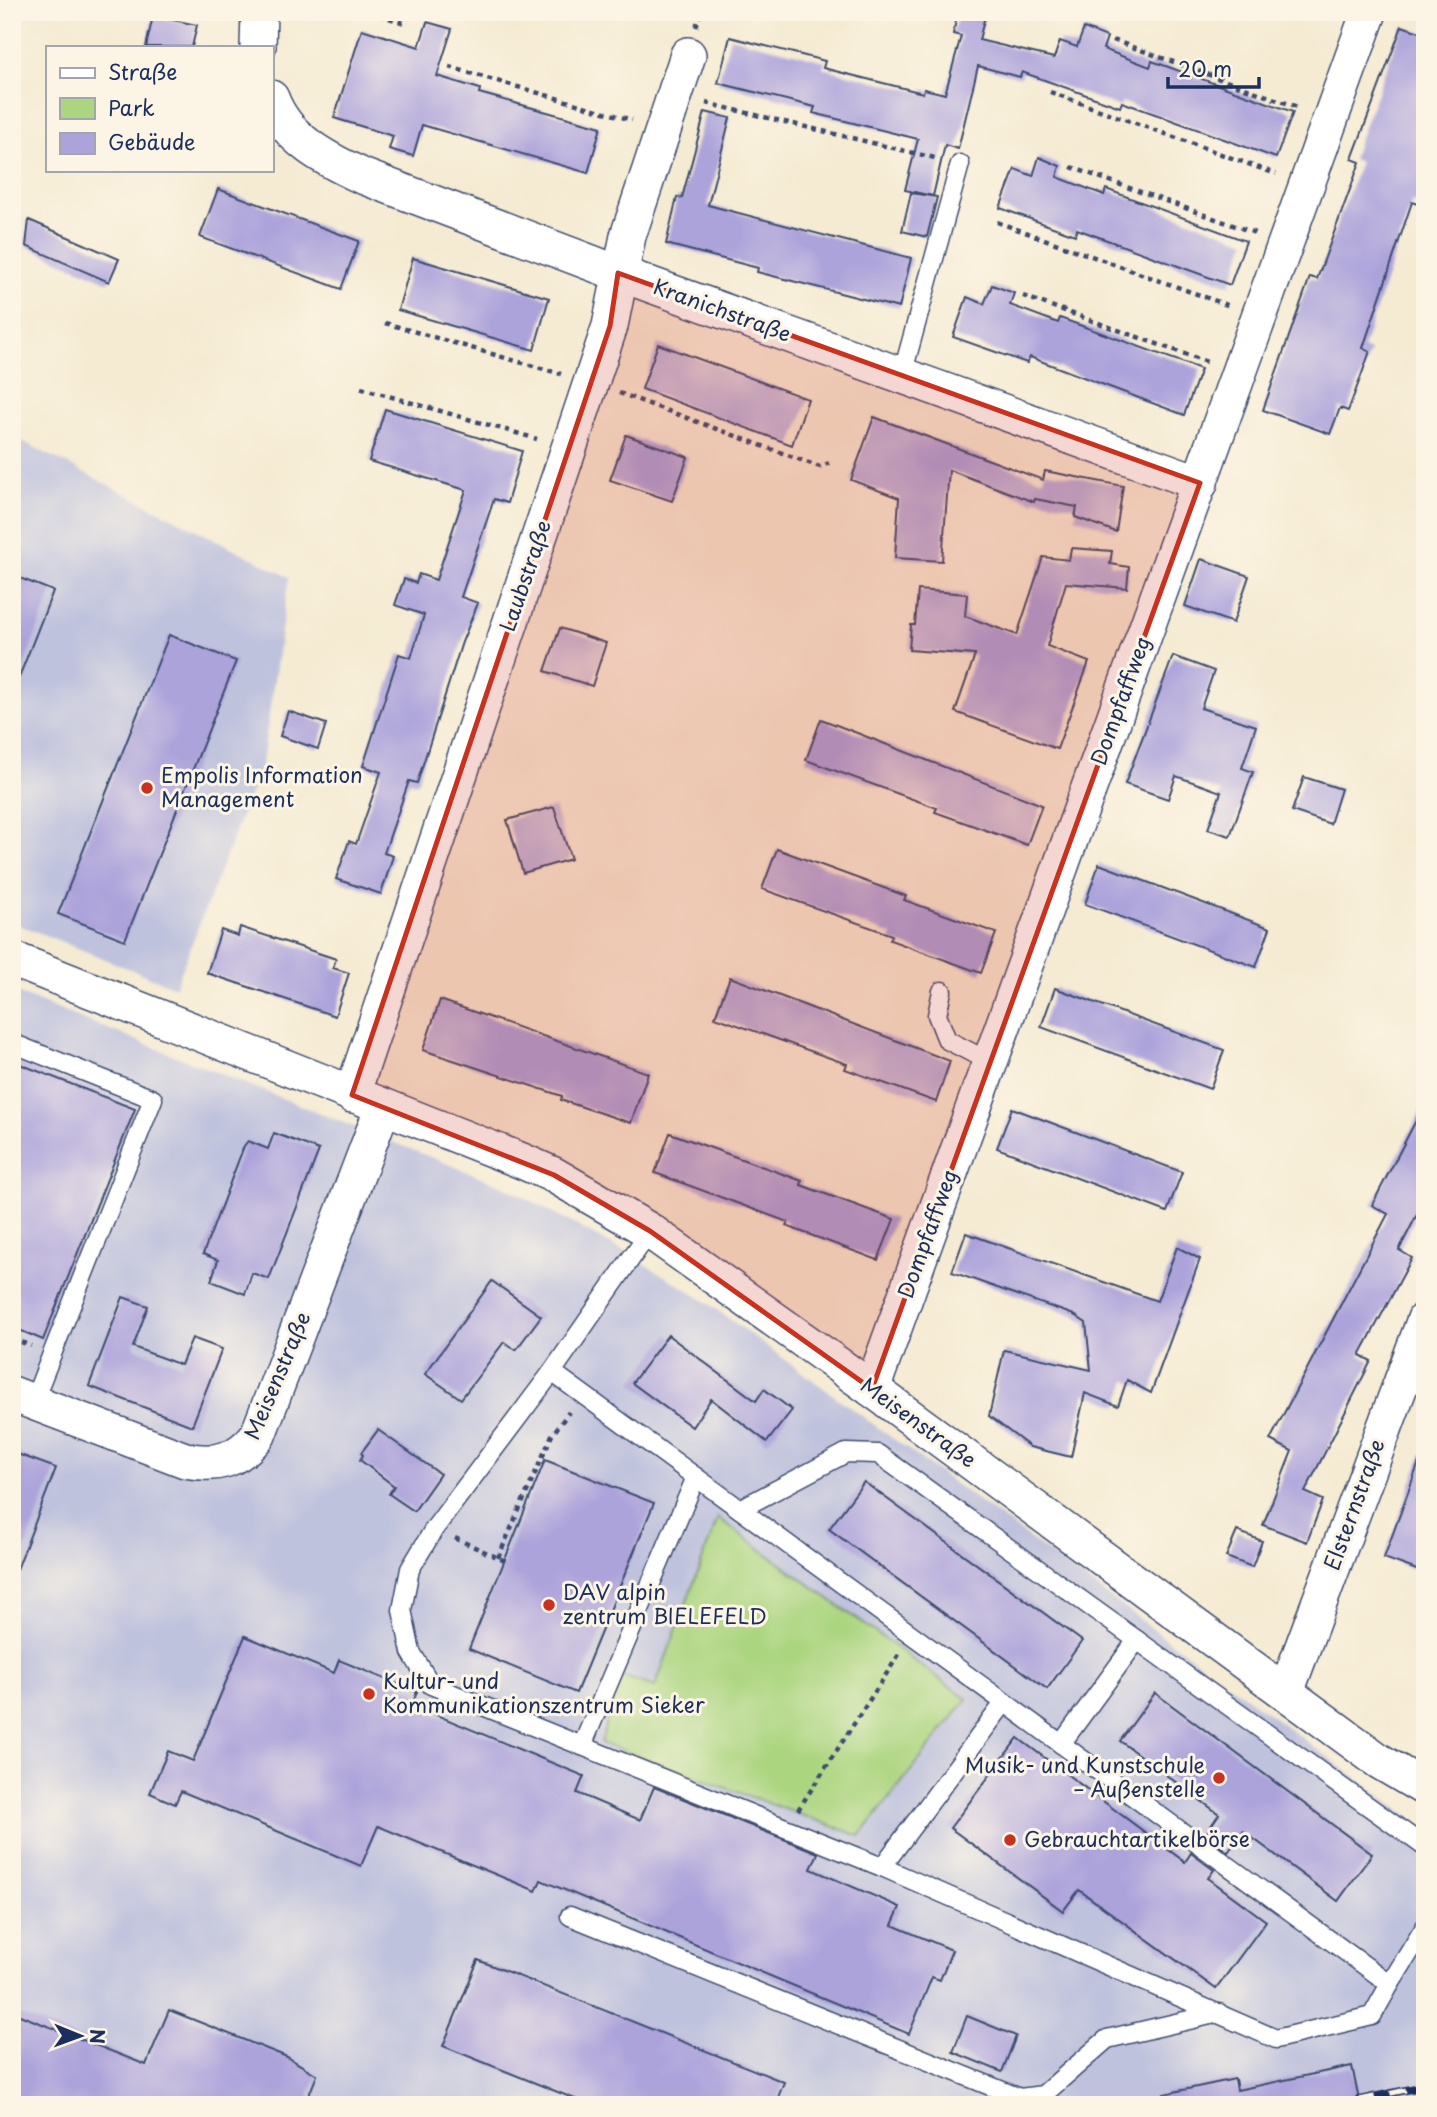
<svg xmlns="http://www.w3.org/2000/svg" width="1437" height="2117" viewBox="0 0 1437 2117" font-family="'Playpen Sans',sans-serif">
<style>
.industrial{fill:#bfc2dd}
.green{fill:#acd580;stroke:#64826f;stroke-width:2}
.building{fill:#aca3db}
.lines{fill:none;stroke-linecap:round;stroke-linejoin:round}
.service-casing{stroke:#3c4b70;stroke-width:21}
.minor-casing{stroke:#3c4b70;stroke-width:38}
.path{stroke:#3c4b70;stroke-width:4.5;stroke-dasharray:5 5;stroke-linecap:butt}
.service{stroke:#fff;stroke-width:18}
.minor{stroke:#fff;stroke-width:35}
.rail-casing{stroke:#1b2f5e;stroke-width:8}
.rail{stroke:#fcf5e5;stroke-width:5;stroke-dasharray:16;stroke-linecap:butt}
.marked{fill:#c8321e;fill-opacity:0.2;stroke:#c8321e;stroke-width:5;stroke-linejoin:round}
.poi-dot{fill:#c8321e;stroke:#fcf5e5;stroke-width:2.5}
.labels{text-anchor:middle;stroke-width:6;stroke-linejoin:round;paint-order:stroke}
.street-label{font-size:21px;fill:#1b2f5e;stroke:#fcf5e5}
.poi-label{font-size:21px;fill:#1b2f5e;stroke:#fcf5e5;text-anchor:start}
</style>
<rect width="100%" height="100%" fill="#fcf5e5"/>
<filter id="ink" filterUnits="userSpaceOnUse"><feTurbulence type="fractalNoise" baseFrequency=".0143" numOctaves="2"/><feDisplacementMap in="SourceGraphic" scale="14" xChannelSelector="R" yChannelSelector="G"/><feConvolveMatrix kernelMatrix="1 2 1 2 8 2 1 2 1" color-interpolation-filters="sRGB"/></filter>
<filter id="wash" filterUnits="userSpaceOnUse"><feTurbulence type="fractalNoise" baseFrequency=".00686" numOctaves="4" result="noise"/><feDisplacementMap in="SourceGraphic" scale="28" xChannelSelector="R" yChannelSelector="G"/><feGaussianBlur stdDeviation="1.57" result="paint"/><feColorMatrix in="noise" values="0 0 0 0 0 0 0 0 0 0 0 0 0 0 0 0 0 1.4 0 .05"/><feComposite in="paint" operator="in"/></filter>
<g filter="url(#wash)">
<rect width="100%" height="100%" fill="#f5ebd3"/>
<!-- industrial -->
<g class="industrial">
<path d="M12 436 289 577 262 763 175 987 12 922Z"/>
<path d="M12 991 506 1187 627 1253 702 1299 1425 1828V2105H12Z"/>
</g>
<!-- green -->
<path class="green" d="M718 1518 967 1699 860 1836 601 1743 619 1675 655 1687Z"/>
<g id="blocks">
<!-- building -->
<g class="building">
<path d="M958 12H986L979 40 1054 58 1060 41 1077 47 1084 28 1107 37 1103 49 1150 67 1152 61 1293 112 1276 158 1122 102 1120 107 1022 72 1020 77 978 66 958 149 945 145 933 196 905 190 918 139 813 113 815 107 718 83 730 37 825 61 823 68 923 93 924 89 945 94 961 36 953 34Z"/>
<path d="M153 16 197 25 192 47H146Z"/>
<path d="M427 22 452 29 437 76 480 89 479 93 601 127 588 173 422 125 413 156 389 149 393 136 334 118 362 29 419 47Z"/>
<path d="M1402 26 1425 34V207L1412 202 1363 348 1370 351 1360 379 1348 411 1340 408 1330 434 1263 410 1310 277 1317 279 1360 162 1352 159Z"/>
<path d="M705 112 730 118 708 205 911 258 899 308 757 272 758 268 666 244 677 197 682 198Z"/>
<path d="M1039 157 1060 166 1057 177 1104 195 1106 189 1246 241 1230 285 1077 229 1075 235 1000 208 1015 169 1033 176Z"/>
<path d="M218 189 359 241 341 289 200 237Z"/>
<path d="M911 193 937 197 927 237 902 231Z"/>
<path d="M29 220 119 259 109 282 26 246Z"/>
<path d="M413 258 549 298 534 350 398 310Z"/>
<path d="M992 285 1014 293 1010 305 1058 323 1060 318 1201 369 1184 415 1030 357 1027 363 953 337 967 297 984 304Z"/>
<path d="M658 344 808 399 792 445 642 389Z"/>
<path d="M385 409 522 451 507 503 494 499 461 597 478 603 462 642 417 783 409 781 384 853 393 856 381 894 336 879 349 841 356 844 381 772 363 766 399 654 411 658 424 615 395 605 404 579 416 583 419 574 436 580 466 490 369 461Z"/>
<path d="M874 417 1043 480 1045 471 1123 486 1116 532 1075 517 1077 507 1035 499 1034 502 949 470 942 561 895 558 899 498 851 480Z"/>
<path d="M626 435 688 457 672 501 610 480Z"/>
<path d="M1071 548 1112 551 1110 564 1129 567 1127 588 1066 583 1047 646 1089 662 1057 749 955 712 975 655 909 650 911 625H915L918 590 967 594 965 616 1017 635 1043 557 1069 560Z"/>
<path d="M1201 559 1249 576 1233 623 1185 606Z"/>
<path d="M12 575 53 591 14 690H12Z"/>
<path d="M560 628 606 643 592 686 545 671Z"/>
<path d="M169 635 236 661 125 940 58 914Z"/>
<path d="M1173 656 1214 671 1201 708 1256 726 1242 768 1253 772 1230 836 1208 829 1221 792 1176 776 1168 799 1125 784Z"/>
<path d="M288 711 326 724 318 749 280 736Z"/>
<path d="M821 719 1042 805 1027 845 935 812 937 808 806 760Z"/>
<path d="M1304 777 1341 789 1330 824 1292 811Z"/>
<path d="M554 807 571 859 523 873 507 820Z"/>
<path d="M777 849 906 896 904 900 996 933 981 973 890 940 892 935 762 889Z"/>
<path d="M1099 864 1270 928 1256 967 1085 904Z"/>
<path d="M240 927 336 959 333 968 349 973 335 1016 207 973 221 930 238 936Z"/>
<path d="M730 977 950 1061 936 1102 845 1069 847 1064 715 1017Z"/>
<path d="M1055 988 1224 1050 1210 1089 1041 1027Z"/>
<path d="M440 1000 648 1073 631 1123 561 1100 562 1096 423 1050Z"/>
<path d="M12 1061 135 1109 43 1340 12 1327Z"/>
<path d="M1425 1103V1199L1399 1250 1412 1258 1360 1355 1371 1361 1305 1492 1323 1500 1307 1542 1263 1525 1292 1451 1270 1440 1388 1214 1372 1205Z"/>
<path d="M1012 1108 1182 1172 1167 1212 997 1148Z"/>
<path d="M274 1133 319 1150 269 1279 252 1273 245 1294 211 1281 218 1260 203 1254 244 1146 248 1141 268 1149Z"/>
<path d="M670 1133 802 1181 801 1185 894 1219 878 1260 786 1226 788 1222 655 1173Z"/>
<path d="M966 1233 1157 1301 1177 1247 1200 1259 1151 1393 1127 1380 1118 1406 1085 1393 1071 1457 1030 1447 989 1416 1004 1350 1091 1370 1086 1323 1074 1315 952 1272Z"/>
<path d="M492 1281 541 1316 516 1350 504 1342 461 1399 425 1374Z"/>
<path d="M123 1297 148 1306 133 1347 181 1365 192 1338 222 1349 192 1426 89 1386Z"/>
<path d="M668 1335 756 1401 764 1389 792 1410 767 1442 711 1399 692 1427 632 1383Z"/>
<path d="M378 1430 440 1474 414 1511 389 1494 394 1486 360 1460 363 1455 361 1453Z"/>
<path d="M12 1452 56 1468 14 1577H12Z"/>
<path d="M1422 1454 1425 1455V1573L1384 1558Z"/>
<path d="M545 1460 654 1503 576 1693 469 1649Z"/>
<path d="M864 1482 1082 1641 1047 1689 829 1529Z"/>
<path d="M1237 1531 1262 1541 1252 1567 1226 1557Z"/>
<path d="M245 1636 334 1673 339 1660 417 1692 412 1705 584 1776 577 1793 640 1820 654 1787 818 1853 811 1869 900 1907 892 1925 952 1950 940 1980 932 1977 909 2034 541 1880 536 1891 378 1826 361 1866 181 1791 175 1804 150 1793 168 1751 193 1761Z"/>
<path d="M1155 1693 1372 1854 1338 1901 1243 1831 1228 1852 1205 1835 1219 1814 1120 1741Z"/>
<path d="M1018 1738 1185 1862 1191 1853 1214 1870 1208 1878 1266 1921 1216 1989 1079 1890 1063 1911 950 1828Z"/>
<path d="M478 1960 784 2082 775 2105H590L443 2046Z"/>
<path d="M169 2010 287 2057 317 2075 305 2105H12V2012L146 2065Z"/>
<path d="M967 2016 1016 2036 1002 2072 953 2052Z"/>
<path d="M1352 2066 1360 2105H1166L1164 2094 1235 2079 1237 2090Z"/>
</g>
</g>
</g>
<g filter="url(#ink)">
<use href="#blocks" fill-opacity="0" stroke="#3c4b70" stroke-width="2"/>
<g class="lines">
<!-- service casing -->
<g class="service-casing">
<g id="service">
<path d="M902 375 960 164"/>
<path d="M942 991 937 1015 947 1040 990 1062"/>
<path d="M12 1043 153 1099 33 1402"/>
<path d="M650 1231 552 1372 1390 1984 1425 1927"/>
<path d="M552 1372 434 1529 410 1569 402 1610 411 1652 431 1685 882 1867"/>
<path d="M740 1509 846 1453 878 1454 1425 1847"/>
<path d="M1004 1703 882 1867 1276 2039 1372 2016 1390 1984"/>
<path d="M1061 1744 1137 1640"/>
<path d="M582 1746 696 1477"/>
<path d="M570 1916 1020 2098 1043 2095 1107 2039 1219 2013"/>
</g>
</g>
<!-- minor casing -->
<g class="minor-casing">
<g id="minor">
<path d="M258 47 259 12"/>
<path d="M271 98C286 139 325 159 362 176L618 273 1200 483"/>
<path d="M12 959 522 1161 554 1175 650 1231 872 1389 1379 1761 1425 1788"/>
<path d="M352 1095 610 326 628 236 688 55"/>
<path d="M872 1389 1369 12"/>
<path d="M12 1394 185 1460C217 1466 237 1461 258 1435L383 1107"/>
<path d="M1286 1692 1425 1319"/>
</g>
</g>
<!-- path -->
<g class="path">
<path d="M370 12 408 24"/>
<path d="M696 27 701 12"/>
<path d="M1113 40 1300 108"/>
<path d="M449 67 632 120"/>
<path d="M1050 92 1276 174"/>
<path d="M706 103 939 159"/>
<path d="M1071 167 1255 233"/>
<path d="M997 222 1230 306"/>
<path d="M1023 296 1210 363"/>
<path d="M385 323 561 374"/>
<path d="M361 388 537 439"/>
<path d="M619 393 820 467 829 463"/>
<path d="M12 1338 31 1346"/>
<path d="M455 1538 505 1561"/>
<path d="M498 1558 552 1435 569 1412"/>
<path d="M798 1810 900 1653"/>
</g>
<!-- service -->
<use href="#service" class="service"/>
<!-- minor -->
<use href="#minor" class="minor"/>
<!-- rail casing -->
<g class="rail-casing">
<path id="rail" d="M1359 2100 1425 2086"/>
</g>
<!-- rail -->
<use href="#rail" class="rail"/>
</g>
</g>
<!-- marked area -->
<path class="marked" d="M618 273 1200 483 872 1389 650 1231 554 1175 352 1095 610 326Z"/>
<!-- markers -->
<g class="poi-dot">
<circle cx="147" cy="788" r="7"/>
<circle cx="549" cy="1605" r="7"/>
<circle cx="369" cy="1694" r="7"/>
<circle cx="1219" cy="1778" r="7"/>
<circle cx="1010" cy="1840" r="7"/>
</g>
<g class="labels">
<!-- street labels -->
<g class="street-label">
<text transform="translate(722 311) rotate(20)" y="7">Kranichstraße</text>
<text transform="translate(526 576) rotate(-71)" y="7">Laubstraße</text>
<text transform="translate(1121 701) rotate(-70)" y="7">Dompfaffweg</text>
<text transform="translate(928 1234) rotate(-70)" y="7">Dompfaffweg</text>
<text transform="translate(278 1376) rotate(-67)" y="7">Meisenstraße</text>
<text transform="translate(918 1423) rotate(36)" y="7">Meisenstraße</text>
<text transform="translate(1355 1505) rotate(-70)" y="7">Elsternstraße</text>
</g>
<!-- poi labels -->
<g class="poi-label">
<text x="161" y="783">Empolis Information<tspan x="161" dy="24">Management</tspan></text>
<text x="563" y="1600">DAV alpin<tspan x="563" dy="24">zentrum BIELEFELD</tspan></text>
<text x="383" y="1689">Kultur- und<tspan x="383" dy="24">Kommunikationszentrum Sieker</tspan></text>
<text x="1205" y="1773" text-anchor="end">Musik- und Kunstschule<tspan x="1205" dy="24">– Außenstelle</tspan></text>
<text x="1024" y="1847">Gebrauchtartikelbörse</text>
</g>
</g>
<!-- margin -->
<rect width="1437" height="2117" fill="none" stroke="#fcf5e5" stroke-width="42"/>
<!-- legend -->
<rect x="46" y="46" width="228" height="126" fill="#fcf5e5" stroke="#a2a6af" stroke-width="2"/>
<rect x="60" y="68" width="35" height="10" fill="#ffffff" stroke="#a2a6af" stroke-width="2"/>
<text x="108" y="80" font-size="21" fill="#1b2f5e">Straße</text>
<rect x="60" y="98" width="35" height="21" fill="#acd580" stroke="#a2a6af" stroke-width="2"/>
<text x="108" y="116" font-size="21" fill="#1b2f5e">Park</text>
<rect x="60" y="133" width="35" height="21" fill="#aca3db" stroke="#a2a6af" stroke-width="2"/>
<text x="108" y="150" font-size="21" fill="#1b2f5e">Gebäude</text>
<!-- north arrow -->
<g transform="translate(80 2036) rotate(91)" stroke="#fcf5e5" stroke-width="5" paint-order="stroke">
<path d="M0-5L12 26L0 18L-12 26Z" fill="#1b2f5e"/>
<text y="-10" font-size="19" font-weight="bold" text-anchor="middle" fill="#1b2f5e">N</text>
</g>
<!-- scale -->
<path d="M1168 77v10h91v-10" fill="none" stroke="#1b2f5e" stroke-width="3.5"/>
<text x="1178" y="77" font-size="21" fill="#1b2f5e" stroke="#fcf5e5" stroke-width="5" paint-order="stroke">20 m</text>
</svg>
